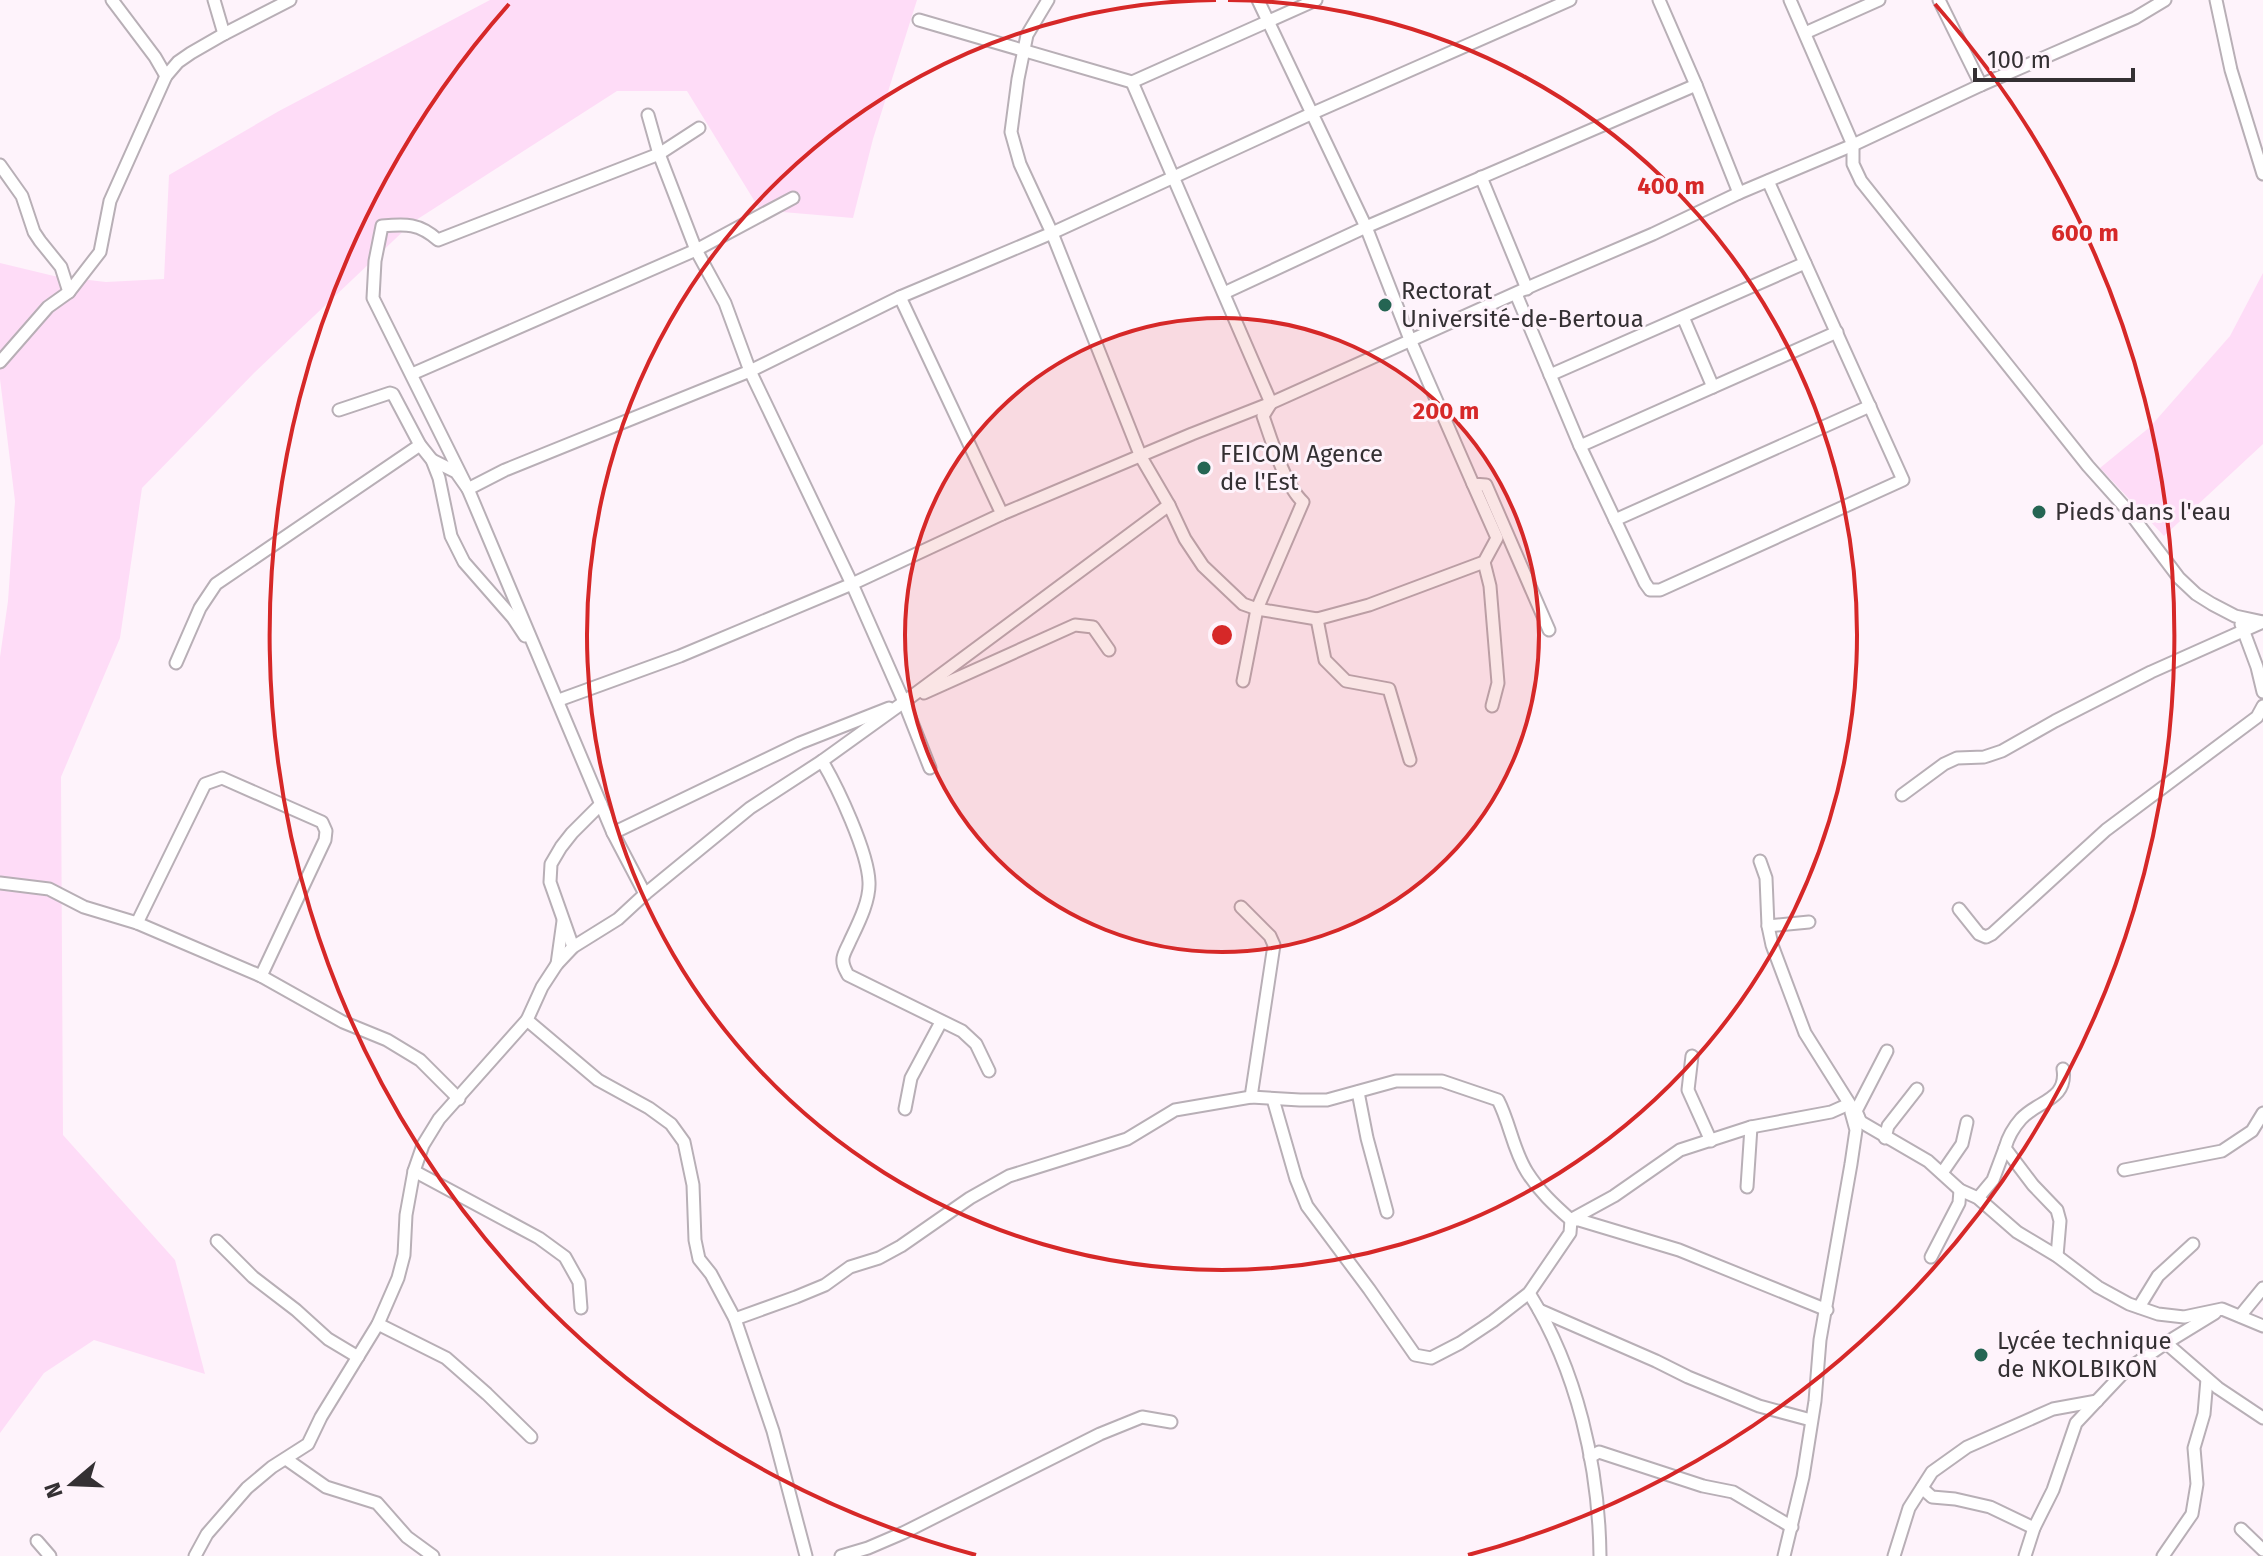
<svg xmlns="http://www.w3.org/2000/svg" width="2263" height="1556" viewBox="0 0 2263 1556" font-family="'Fira Sans',sans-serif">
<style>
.green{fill:#fedcf7}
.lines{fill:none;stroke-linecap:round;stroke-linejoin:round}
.minor-casing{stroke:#b8afb6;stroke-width:15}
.minor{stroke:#fff;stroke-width:11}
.ring{fill:none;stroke:#d62828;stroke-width:4}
.poi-dot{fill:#256553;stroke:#fef3fb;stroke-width:3}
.labels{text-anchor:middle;stroke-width:6;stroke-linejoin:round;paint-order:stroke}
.poi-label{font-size:24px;fill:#343033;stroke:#fef3fb;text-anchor:start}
.centre{fill:#d62828;stroke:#fef3fb;stroke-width:4}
.ring-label{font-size:24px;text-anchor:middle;font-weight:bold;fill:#d62828;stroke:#fef3fb;stroke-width:6;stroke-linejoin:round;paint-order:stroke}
</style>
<rect width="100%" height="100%" fill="#fef3fb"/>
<!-- green -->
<g class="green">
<path d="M490 0H917L873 139 853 218 760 210 687 91H617L413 222 254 373 142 488 120 638 61 777 63 1135 175 1260 205 1374 94 1340 44 1373 0 1433V657L8 601 15 501 0 379V263L54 276 106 282 164 279 169 175 279 111Z"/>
<path d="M2263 273V444L2164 536 2100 468 2150 427 2230 336Z"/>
</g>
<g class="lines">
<!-- minor casing -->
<g class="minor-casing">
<g id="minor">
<path d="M112 0 155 57 166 76"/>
<path d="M214 0 224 34"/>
<path d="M1048 0 1027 35 1018 79 1011 132 1020 164 1052 233 1141 457 1169 505 1185 539 1203 566 1243 604 1257 609 1317 619 1369 605 1484 562 1497 538 1473 484"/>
<path d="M1258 0 1366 227 1411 342 1473 484 1486 485 1549 630"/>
<path d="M1659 0 1696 85 1739 193"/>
<path d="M1790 0 1853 145V164L1861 181 2088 466 2130 513 2179 578 2196 594 2212 604 2235 616 2263 622"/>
<path d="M1939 0 1981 85"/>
<path d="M2216 0 2231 70 2263 174"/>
<path d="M919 20 1132 82 1316 0"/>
<path d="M1805 33 1879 0"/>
<path d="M1132 82 1271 403 1263 416C1271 439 1285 486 1303 502L1257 609 1243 681"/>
<path d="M648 115 659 154 696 250 725 303 750 371 852 584 904 702 930 768"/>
<path d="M0 165 22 196 34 232 40 241 61 267 69 292"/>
<path d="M1481 177 1527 289"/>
<path d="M1224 293 1366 227 1696 85"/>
<path d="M1516 294 1580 446 1645 583 1650 590H1660L1903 480 1768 181"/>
<path d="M900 297 1002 514"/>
<path d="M1683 317 1713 387"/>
<path d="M0 362 48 307 69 292 100 252 110 201 166 76 178 62 191 53 224 34 290 0"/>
<path d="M412 374 696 250 793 198"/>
<path d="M1550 375 1805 263"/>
<path d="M339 410 390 393 393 394 420 445 432 460 439 478 451 536 464 562 513 618 525 636"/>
<path d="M1580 446 1837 332"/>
<path d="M432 460 456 472 468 489 505 470 750 371 900 297 1052 233 1313 113 1570 0"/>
<path d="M1615 520 1870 406"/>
<path d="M1484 562 1490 586 1498 683 1492 706"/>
<path d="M1317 619 1325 660 1346 681 1389 689 1410 760"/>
<path d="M2241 624 2257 667 2263 692"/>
<path d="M176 663 200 608 216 584 420 445"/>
<path d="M924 693 1075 625 1093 627 1109 650"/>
<path d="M559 700 680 656 852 584 1002 514 1192 434 1271 403 1536 284 1653 234 1739 193 1853 145 1981 85 2135 18 2165 0"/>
<path d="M822 761C838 788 868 852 869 882 870 901 858 924 850 941 848 946 844 952 843 958 842 965 845 969 848 975L962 1031 976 1044 989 1071"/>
<path d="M1902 795 1944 764 1957 758 1984 757 2002 751 2055 721 2151 672 2263 622"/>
<path d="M613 833 800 743 889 708"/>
<path d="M1760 861 1766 878 1768 926 1772 945 1805 1033 1861 1122 1928 1161 1960 1190 1978 1198 2017 1232 2057 1256 2098 1287 2129 1304 2158 1314 2184 1317 2222 1309 2263 1326"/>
<path d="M0 883 49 889 84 907 137 923 261 976 343 1022 387 1040 420 1060 459 1099"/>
<path d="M645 894 613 833 468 489 373 298 375 261 382 226C406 224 419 223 438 240L659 154 699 128"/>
<path d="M1241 907 1270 936 1274 945 1251 1097"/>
<path d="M1959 909 1979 934 1986 937 1992 934 2106 830 2257 717 2263 706"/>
<path d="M137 923 205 784 222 778 322 822 326 831 325 840 261 976"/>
<path d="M1768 926 1809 922"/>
<path d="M573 947 550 882 551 864 561 847 572 833 601 804"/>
<path d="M557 964 563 921"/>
<path d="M1692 1056 1688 1090 1711 1141"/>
<path d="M1358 1092 1367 1138 1387 1212"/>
<path d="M1273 1099 1296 1179 1307 1206 1369 1289 1415 1355 1431 1358 1460 1343 1493 1321 1529 1293 1570 1233 1571 1220"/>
<path d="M905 1109 911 1078 941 1022"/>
<path d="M1859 1118 1856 1111 1887 1051"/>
<path d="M1885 1138 1888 1126 1917 1089"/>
<path d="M2124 1170 2222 1151 2252 1131 2263 1113"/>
<path d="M414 1171 539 1238 565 1257 579 1282 581 1308"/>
<path d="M1942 1173 1962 1144 1967 1122"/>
<path d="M1747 1187 1751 1127"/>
<path d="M1978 1198 1993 1180 2005 1148"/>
<path d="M1572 1219 1614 1196 1680 1150 1751 1127 1831 1112 1849 1104"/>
<path d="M217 1241 253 1277 296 1310 328 1339 358 1357"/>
<path d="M2057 1256 2060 1221 2057 1210 2033 1185 2005 1148C2008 1137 2013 1128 2021 1119 2037 1101 2068 1100 2063 1069"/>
<path d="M1931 1257 1959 1203 1960 1190"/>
<path d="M1529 1293C1577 1370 1599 1466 1600 1556"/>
<path d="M2139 1307 2158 1276 2193 1244"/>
<path d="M1539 1310 1656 1361 1688 1377 1759 1406 1811 1420"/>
<path d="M2240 1316 2263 1288"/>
<path d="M735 1319 796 1297 825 1285 850 1267 879 1258 901 1246 970 1198 1009 1176 1127 1139 1175 1110 1251 1097 1300 1100H1327L1396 1081H1442L1498 1100C1510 1123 1513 1150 1527 1172 1539 1191 1554 1205 1571 1220H1579L1679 1250 1827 1310"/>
<path d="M378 1324 446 1358 487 1394 531 1437"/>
<path d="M2166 1343 2218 1388 2263 1418"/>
<path d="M1590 1457 1599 1452 1703 1486 1733 1492 1792 1527"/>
<path d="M286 1459 326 1487 377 1503 407 1537 433 1556"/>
<path d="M1922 1488 1932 1497 1955 1499 1990 1507 2034 1528"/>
<path d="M2241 1529 2263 1550"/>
<path d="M37 1541 50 1556"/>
<path d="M195 1556 207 1534 247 1488 272 1467 308 1444 321 1417 378 1324 398 1278 404 1255 406 1215 414 1171 423 1145 439 1119 527 1020"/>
<path d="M806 1556 773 1431 735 1319 711 1274 699 1259 695 1240 693 1185 684 1142 671 1124 649 1108 598 1080 527 1020 542 987 557 964 573 947 618 919 645 894 750 808 822 761 904 702 1169 505"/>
<path d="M841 1556 868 1548 903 1533 1100 1434 1142 1417 1171 1422"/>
<path d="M1784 1556 1803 1477 1815 1401 1820 1340 1851 1164 1856 1130 1851 1112"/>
<path d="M1894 1556 1909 1508 1932 1472 1967 1447 2053 1409 2097 1401"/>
<path d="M2025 1556 2034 1528 2053 1490 2076 1423 2125 1371 2166 1343 2215 1313"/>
<path d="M2163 1556 2192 1514 2197 1484 2194 1448 2204 1414 2207 1379"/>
</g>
</g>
<!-- minor -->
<use href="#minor" class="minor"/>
</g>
<!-- distance rings -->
<circle cx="1222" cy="635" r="317" fill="#d62828" fill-opacity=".12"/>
<g class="ring">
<circle cx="1222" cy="635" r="317"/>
<path d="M1228 0A635 635 0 1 1 1216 0"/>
<path d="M976 1555A952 952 0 0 1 509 4M1935 4A952 952 0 0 1 1468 1555"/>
</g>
<!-- markers -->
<g class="poi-dot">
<circle cx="1385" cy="305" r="8"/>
<circle cx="1204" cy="468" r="8"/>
<circle cx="2039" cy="512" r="8"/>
<circle cx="1981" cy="1355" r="8"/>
</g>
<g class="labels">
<!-- poi labels -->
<g class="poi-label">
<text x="1401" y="299">Rectorat<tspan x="1401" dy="28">Université-de-Bertoua</tspan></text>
<text x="1220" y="462">FEICOM Agence<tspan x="1220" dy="28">de l'Est</tspan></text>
<text x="2055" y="520">Pieds dans l'eau</text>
<text x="1997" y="1349">Lycée technique<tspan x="1997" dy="28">de NKOLBIKON</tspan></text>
</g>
</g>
<circle cx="1222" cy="635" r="12" class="centre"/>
<g class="ring-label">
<text x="1671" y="194">400 m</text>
<text x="2085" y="241">600 m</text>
<text x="1446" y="419">200 m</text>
</g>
<!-- north arrow -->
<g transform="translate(72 1484) rotate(251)" stroke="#fef3fb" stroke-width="6" paint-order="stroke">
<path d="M0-6L14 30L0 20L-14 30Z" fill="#343033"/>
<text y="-12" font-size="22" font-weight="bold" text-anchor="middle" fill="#343033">N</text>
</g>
<!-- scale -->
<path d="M1975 68v12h158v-12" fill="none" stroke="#343033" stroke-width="4"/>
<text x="1987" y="68" font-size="24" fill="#343033" stroke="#fef3fb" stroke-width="6" paint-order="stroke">100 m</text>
</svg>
